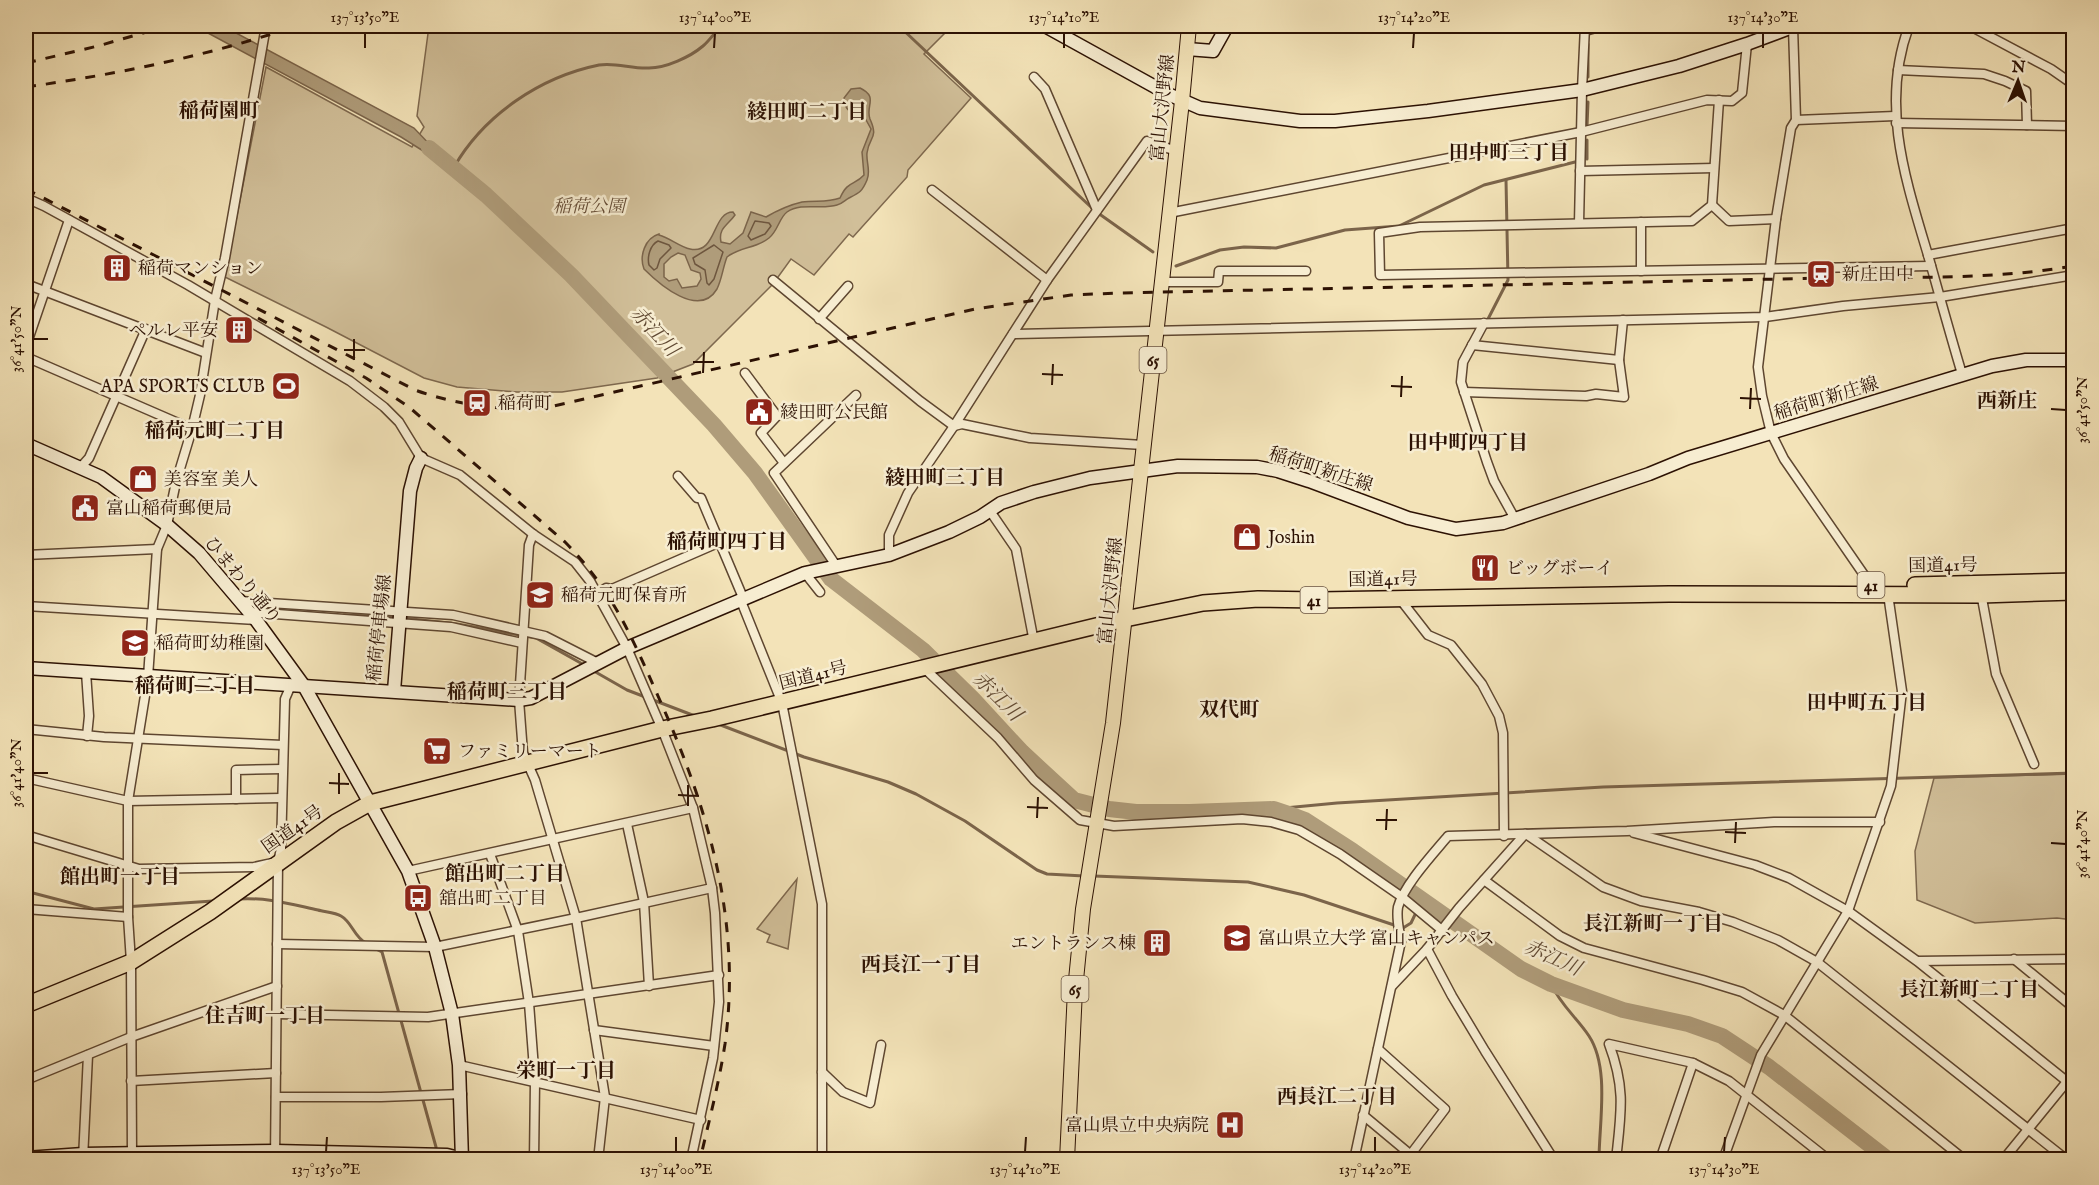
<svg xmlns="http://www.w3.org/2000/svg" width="2099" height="1185" viewBox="0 0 2099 1185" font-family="'IM FELL English','Noto Serif JP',serif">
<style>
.green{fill:#d1bf99;stroke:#7e684e;stroke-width:1.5}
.water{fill:#af9c7a;stroke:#7b644a;stroke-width:1.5;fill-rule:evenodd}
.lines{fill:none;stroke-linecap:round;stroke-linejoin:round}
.shore{stroke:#6e563e;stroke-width:1.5}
.stream{stroke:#7b644a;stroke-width:3}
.river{stroke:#af9c7a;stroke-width:16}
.street-casing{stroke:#5e4630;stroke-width:11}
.secondary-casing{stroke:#2c1103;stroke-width:15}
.primary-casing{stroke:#2c1103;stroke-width:16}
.highway-casing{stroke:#2c1103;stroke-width:18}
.street{stroke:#f7edd1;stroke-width:8}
.secondary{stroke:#f7edd1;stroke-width:12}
.primary{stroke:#f3e3b8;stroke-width:14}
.highway{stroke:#f3e3b8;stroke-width:15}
.rail{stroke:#2c1103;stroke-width:3;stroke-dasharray:10 10;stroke-linecap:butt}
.ticks{fill:none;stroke:#2c1103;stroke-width:2}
.labels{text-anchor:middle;stroke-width:5;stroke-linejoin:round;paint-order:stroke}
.shield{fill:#f7edd1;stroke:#695341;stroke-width:1.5}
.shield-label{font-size:16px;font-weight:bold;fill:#2c1103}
.street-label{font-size:18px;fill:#2c1103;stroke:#f7edd1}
.park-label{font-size:18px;font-style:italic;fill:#664e38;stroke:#f7edd1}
.poi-label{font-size:18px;fill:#2c1103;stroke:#f7edd1;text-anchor:start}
.neighbourhood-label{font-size:20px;font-weight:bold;fill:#2c1103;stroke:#f7edd1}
.water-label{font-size:20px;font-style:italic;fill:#604933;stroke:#f7edd1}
.neatline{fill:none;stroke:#2c1103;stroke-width:2}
.ticks-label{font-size:15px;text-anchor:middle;fill:#2c1103}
</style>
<rect width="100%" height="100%" fill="#f3e3b8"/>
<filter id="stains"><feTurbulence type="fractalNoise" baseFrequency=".00333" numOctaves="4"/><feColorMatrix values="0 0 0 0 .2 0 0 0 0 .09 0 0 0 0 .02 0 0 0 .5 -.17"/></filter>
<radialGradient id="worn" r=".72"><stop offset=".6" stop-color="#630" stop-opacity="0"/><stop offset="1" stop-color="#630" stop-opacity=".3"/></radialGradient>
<!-- green -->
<g class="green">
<path d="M429 26H952L924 54 971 98 908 170 907 177 853 237 849 234 814 275 791 259 773 284 693 364 657 378 562 392H517L457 387 424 378 326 327 225 277 266 67 412 147 424 127 417 116Z"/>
<path d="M2073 774V920L2057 918 1975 923 1917 900 1915 851 1934 778Z"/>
<path d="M797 879 788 949 767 942 770 935 757 929Z"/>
</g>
<!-- water -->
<g class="water">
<path d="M195 26H223L414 128 455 171 401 137Z"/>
<path d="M860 88C879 97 865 106 870 119 879 139 869 136 867 153 866 162 871 171 867 180 862 192 859 193 849 198 845 200 842 204 837 205 821 210 802 202 787 212 779 218 778 231 769 238 757 248 740 247 727 257 723 267 722 279 717 289 699 319 659 284 644 269 639 256 645 238 659 234V235C670 238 680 247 690 249 717 255 712 212 733 212L735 215C728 225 718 228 721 242L730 244 743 233 751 212 766 217C778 210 789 205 802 202 815 200 827 203 840 198 848 180 854 186 864 175L862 152 871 129 865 118C854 114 844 112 844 98L851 89ZM678 253 685 255 691 270 700 273 701 279 697 286 682 288 677 279 669 281 664 277V264L671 257Z"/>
</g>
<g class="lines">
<!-- shore -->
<g class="shore">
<path d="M755 221 769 223 771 226 765 234 751 240 748 236Z"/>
<path d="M658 241 669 245 671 248 660 259 657 268 654 270 649 265C647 257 650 245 658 241Z"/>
<path d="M714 245 723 252 714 279 709 285 707 283 705 270 695 264 693 258Z"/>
</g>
<!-- stream -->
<g class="stream">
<path d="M899 26 1093 209"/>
<path d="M1588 77V44"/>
<path d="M1587 126 1588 102"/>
<path d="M1587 159V140"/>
<path d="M454 167C484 115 540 77 599 65 615 62 632 69 649 68 666 68 690 57 703 46 710 40 715 32 721 26"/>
<path d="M1098 213 1153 252"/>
<path d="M1176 266 1220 250 1244 247 1276 248 1345 230 1399 226 1484 185 1575 162"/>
<path d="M1487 321 1508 280 1506 180"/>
<path d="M344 615 397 617"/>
<path d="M403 618 457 624 536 638 586 666"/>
<path d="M592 670 627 690 695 716"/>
<path d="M718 724 804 757 888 782 916 794 965 821 1037 870 1047 874 1084 876"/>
<path d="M1274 809 1337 803 1603 787 2074 773"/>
<path d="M1094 876 1248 882 1304 895 1403 928 1411 923 1422 900"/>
<path d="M26 888 33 893 94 909 213 901"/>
<path d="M238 899C266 897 290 904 318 910 324 912 335 912 341 916 352 922 354 937 366 943"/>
<path d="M374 948 382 952 436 1147"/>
<path d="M1551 984C1560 1004 1577 1018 1589 1036 1610 1068 1599 1123 1599 1160"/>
</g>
<!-- river -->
<path class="river" d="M429 148 486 195 571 275 714 425 755 473 831 579 923 650 973 699 1022 752 1074 800 1109 809 1136 812H1190L1274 809 1289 814 1305 820 1353 851 1521 969 1551 984 1623 1010 1688 1024 1722 1036 1769 1067 1889 1160"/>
<!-- street casing -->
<g class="street-casing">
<g id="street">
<path d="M1909 26C1880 104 1905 178 1928 255 1939 294 1950 334 1962 374"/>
<path d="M1970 26 2051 69 2074 85"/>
<path d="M2072 26 2074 27"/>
<path d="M1585 31 1603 26"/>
<path d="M1898 70 1984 74 2005 81 2026 91 2027 125"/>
<path d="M1034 77 1045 89 1097 210"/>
<path d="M1719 100 1712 205 1692 221 1420 227 1379 233 1380 275 1931 266"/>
<path d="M1796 120 1895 116"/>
<path d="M1896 123 2074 126"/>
<path d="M1580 171 1714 168"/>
<path d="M932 190 1047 280"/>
<path d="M26 198 44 206 188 285 350 381 384 407 399 422 421 458 460 475 533 534 575 562 590 581 627 648 662 729 693 808 712 888 715 913 719 1002 713 1058 691 1160"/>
<path d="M1712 205 1729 221 1776 219"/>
<path d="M1169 213 1581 132 1707 100 1732 101 1742 93 1747 44"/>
<path d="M1641 222V271"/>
<path d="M1579 223 1582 90 1585 26"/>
<path d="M1928 255 2074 228"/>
<path d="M773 280 920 401 954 426 962 424 1030 438 1143 445"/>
<path d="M1161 282H1218L1219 271H1306"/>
<path d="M26 284 206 353"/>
<path d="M819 319 848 286"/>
<path d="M1484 323 1463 362 1461 382 1487 462 1494 481 1515 519"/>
<path d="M1013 334 1765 317 1843 306 1940 297 2074 275"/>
<path d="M1472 345 1619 360"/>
<path d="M26 346 69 220"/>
<path d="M26 357 192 429"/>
<path d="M745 373 777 416 761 433 784 463"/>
<path d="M1464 392 1586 396 1596 394 1624 397 1619 360 1623 320"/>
<path d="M80 468 89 458 146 329"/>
<path d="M678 476 697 498H701L744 600"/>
<path d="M990 511 1016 549 1034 642"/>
<path d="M533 534 529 545 519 700 523 753 535 780 576 918 605 1097 598 1160"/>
<path d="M26 555 157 549"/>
<path d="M889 555V535L908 493 954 426 1047 280 1147 141 1176 151"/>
<path d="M837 567 774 473 856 395"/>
<path d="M805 573 820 592"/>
<path d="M1981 593 1996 674 2034 764"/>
<path d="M597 594 606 588 612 589 720 542"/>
<path d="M1400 599 1428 635 1451 645 1482 684 1499 716 1503 733 1504 836"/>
<path d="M240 601 453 615 545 636 598 663"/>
<path d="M741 601 782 703 822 904V1160"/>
<path d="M26 606 256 620"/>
<path d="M249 612 451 627 522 643"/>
<path d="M924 668 998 738 1034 780 1080 820 1114 826 1242 819 1271 822 1299 830 1340 854 1402 897 1443 931"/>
<path d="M86 672 89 716 87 736"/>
<path d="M26 729 104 737 283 745"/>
<path d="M26 778 128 801 281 798"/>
<path d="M236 799V770L282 769"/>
<path d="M627 824 644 902 649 986"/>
<path d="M1634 833 1755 865 1789 878 1848 911 1917 961 2074 1087"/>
<path d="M1525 834 1459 908 1427 949 1452 996 1485 1051 1554 1160"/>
<path d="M1526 834 1603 887 1641 901 1699 912 1733 922 1778 940 1817 962 2067 1160"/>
<path d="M26 835 139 869 254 867 272 863"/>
<path d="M490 854 518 931 529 1003 535 1082 534 1160"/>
<path d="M408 871 693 808"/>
<path d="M1484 880 1560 936 1584 948 1703 980 1742 992 1784 1015 1965 1160"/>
<path d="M26 909 128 917"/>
<path d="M277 944 435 947 576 918 712 888"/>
<path d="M2014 959 2074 1008"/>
<path d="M1918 961 2074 959"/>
<path d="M1392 986 1427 949"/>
<path d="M277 1014 428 1017 719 975"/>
<path d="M594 1030 714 1046"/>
<path d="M1378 1049 1445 1109 1411 1154"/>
<path d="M459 1065 701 1120"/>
<path d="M822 1072 843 1092 870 1103 881 1045"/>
<path d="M26 1080 131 1037 277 986"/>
<path d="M131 1081 276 1073"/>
<path d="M276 1097H381L462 1094"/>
<path d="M1363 1115 1417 1160"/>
<path d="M132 1155 131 962 128 917V801L148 677 157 549 167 525 176 482 192 429 200 395 215 300 225 258 266 26"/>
<path d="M83 1159 88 1055"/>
<path d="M275 1160 278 862 281 849 285 699 291 685"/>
<path d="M1354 1160 1401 941C1399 929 1396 919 1398 907 1404 885 1433 854 1448 836L1627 831 1774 822H1880"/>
<path d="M1616 1160C1621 1113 1626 1089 1609 1044L1693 1063 1729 1081 1829 1160"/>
<path d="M1660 1160 1693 1063"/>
<path d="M1723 1160 1761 1055 1848 911 1891 786 1902 691 1889 601 1886 595 1871 585 1784 459 1771 433 1762 396 1758 367 1776 219 1791 128 1796 120 1793 27"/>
<path d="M2003 1160 2074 1073"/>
</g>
</g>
<!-- secondary casing -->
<g class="secondary-casing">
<g id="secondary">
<path d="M1045 26 1168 94 1200 108 1300 121H1335L1428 111 1582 90 1679 66 1747 44 1795 26"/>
<path d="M1187 49 1213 51 1227 26"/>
<path d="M26 444 101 477 167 525 199 553 256 620 304 686 408 871 435 947 452 1014 459 1065 462 1160"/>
<path d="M26 668 519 700 531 698 627 648 805 573 889 555 949 532 980 517 1001 503 1034 492 1090 478 1178 466 1257 467 1278 471 1309 481 1408 518 1456 529 1503 523 1649 474 1688 458 1992 366 2026 360H2074"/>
<path d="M394 691 410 491 416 468 421 458"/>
<path d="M26 1158 83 1154 275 1151 447 1155 467 1160"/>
</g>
</g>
<!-- primary casing -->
<g class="primary-casing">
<path id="primary" d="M1067 1160 1075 990 1083 909 1113 723 1182 101 1189 26"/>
</g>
<!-- highway casing -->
<g class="highway-casing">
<g id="highway">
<path d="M1915 585 2074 581"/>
<path d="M26 1005 131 962 210 912 336 822 370 803 662 729 712 719 1125 619 1203 603 1258 599 1320 600 1669 594 1981 595 2074 592"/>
</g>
</g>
<!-- street -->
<use href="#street" class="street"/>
<!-- secondary -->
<use href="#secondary" class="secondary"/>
<!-- primary -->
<use href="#primary" class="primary"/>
<!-- highway -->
<use href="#highway" class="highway"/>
<!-- rail -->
<g class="rail">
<path d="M26 63 98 46 167 26"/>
<path d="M26 87C118 74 208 56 296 26"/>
<path d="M26 189 415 390C460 406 506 412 554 406L975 309 1071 295 1118 293 1874 277C1940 278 2008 277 2074 266"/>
<path d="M258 318 366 378 409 407 565 542C612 590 631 635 658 696 708 807 742 921 725 1044 719 1083 709 1121 700 1160"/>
</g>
</g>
<!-- ticks -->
<path class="ticks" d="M365 48V33M714 48 715 33M1064 48V33M1413 48 1414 33M1763 48V33M33 339H48M344 350H365M354 360V339M693 362H714M703 373 704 352M1042 374 1063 375M1052 385 1053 364M1391 386 1412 387M1401 397 1402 376M1740 398 1761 399M1750 409 1751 388M2051 409 2066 410M33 773H48M329 783 349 784M339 794V773M678 795 699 796M688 806V785M1027 807 1048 808M1037 818 1038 797M1376 820H1397M1386 830 1387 809M1725 832 1746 833M1735 843 1736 822M2051 843 2066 844M326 1152 327 1137M676 1152V1137M1025 1152 1026 1137M1375 1152V1137M1724 1152 1725 1137"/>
<!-- icons -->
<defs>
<g id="building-square" transform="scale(1.5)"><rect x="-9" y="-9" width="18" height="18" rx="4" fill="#8f2418" stroke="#f7edd1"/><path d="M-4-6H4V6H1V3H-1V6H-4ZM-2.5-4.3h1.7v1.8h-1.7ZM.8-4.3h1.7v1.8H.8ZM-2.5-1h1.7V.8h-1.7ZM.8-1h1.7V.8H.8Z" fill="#fff"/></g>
<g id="station-square" transform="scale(1.5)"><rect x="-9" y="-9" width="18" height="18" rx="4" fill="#8f2418" stroke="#f7edd1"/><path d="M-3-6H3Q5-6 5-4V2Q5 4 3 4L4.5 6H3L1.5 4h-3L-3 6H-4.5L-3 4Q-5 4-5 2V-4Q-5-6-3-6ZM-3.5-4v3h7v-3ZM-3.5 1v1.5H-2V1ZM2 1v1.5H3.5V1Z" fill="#fff"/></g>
<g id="stadium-square" transform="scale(1.5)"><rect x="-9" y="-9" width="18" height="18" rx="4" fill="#8f2418" stroke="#f7edd1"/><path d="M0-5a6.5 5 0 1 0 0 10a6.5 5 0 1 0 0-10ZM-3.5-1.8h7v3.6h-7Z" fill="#fff"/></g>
<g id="civic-square" transform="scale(1.5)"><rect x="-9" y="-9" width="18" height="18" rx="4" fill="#8f2418" stroke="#f7edd1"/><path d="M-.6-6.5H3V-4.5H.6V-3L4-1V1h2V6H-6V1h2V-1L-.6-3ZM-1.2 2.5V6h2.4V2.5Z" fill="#fff"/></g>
<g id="shop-square" transform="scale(1.5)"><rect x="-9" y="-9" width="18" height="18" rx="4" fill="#8f2418" stroke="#f7edd1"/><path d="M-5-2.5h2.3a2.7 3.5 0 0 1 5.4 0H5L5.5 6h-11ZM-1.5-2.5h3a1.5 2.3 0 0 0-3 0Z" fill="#fff"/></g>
<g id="restaurant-square" transform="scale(1.5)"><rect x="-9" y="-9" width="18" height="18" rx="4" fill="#8f2418" stroke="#f7edd1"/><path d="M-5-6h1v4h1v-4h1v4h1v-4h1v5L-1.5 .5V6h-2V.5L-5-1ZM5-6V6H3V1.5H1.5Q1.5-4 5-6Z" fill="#fff"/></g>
<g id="school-square" transform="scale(1.5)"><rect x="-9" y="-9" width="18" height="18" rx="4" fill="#8f2418" stroke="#f7edd1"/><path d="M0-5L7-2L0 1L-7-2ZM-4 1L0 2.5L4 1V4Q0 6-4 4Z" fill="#fff"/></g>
<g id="supermarket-square" transform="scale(1.5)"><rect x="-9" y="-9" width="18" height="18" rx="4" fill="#8f2418" stroke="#f7edd1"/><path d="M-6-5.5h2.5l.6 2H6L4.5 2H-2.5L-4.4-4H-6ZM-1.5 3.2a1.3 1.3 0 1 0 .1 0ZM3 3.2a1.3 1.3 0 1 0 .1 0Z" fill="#fff"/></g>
<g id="bus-square" transform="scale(1.5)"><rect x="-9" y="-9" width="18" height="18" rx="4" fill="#8f2418" stroke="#f7edd1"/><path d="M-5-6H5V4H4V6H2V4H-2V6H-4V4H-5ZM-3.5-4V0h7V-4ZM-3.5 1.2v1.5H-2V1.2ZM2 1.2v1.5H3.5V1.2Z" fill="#fff"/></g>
<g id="university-square" transform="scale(1.5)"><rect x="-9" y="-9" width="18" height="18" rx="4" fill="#8f2418" stroke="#f7edd1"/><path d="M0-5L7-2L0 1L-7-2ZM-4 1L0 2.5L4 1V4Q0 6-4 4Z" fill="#fff"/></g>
<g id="hospital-square" transform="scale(1.5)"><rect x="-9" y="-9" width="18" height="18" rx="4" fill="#8f2418" stroke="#f7edd1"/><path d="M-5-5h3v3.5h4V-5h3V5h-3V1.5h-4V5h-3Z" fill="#fff"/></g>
</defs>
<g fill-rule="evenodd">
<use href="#building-square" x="117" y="268"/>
<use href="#station-square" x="1821" y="274"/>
<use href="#building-square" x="239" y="330"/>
<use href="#stadium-square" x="286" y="386"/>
<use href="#station-square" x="477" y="403"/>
<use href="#civic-square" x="759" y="412"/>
<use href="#shop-square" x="143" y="479"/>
<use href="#civic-square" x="85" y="508"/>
<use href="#shop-square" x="1247" y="537"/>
<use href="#restaurant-square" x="1485" y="568"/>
<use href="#school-square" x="540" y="595"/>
<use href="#school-square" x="135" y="643"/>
<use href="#supermarket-square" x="437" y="751"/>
<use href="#bus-square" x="418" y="898"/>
<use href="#university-square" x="1237" y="938"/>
<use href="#building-square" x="1157" y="943"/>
<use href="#hospital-square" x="1230" y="1125"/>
</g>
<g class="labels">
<!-- shield labels -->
<g class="shield">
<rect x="1139.5" y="347" width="27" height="26" rx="4.5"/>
<rect x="1857.5" y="572" width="27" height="26" rx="4.5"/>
<rect x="1300.5" y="587" width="27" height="26" rx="4.5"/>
<rect x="1061.5" y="976" width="27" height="26" rx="4.5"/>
</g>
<g class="shield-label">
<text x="1153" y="366">65</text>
<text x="1871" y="591">41</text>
<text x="1314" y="606">41</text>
<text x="1075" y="995">65</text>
</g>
<!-- street labels -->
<g class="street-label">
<text transform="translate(1162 108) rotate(-84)" y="6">富山大沢野線</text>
<text transform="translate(1826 398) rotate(-17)" y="6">稲荷町新庄線</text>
<text transform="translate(1321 469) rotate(18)" y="6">稲荷町新庄線</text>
<text transform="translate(1943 565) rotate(-1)" y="6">国道41号</text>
<text transform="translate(1383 579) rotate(-1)" y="6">国道41号</text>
<text transform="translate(243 580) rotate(50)" y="6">ひまわり通り</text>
<text transform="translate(1110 591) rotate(-84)" y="6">富山大沢野線</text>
<text transform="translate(379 628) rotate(-84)" y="6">稲荷停車場線</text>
<text transform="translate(813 675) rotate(-14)" y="6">国道41号</text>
<text transform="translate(292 829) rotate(-35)" y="6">国道41号</text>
</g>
<!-- park labels -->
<g class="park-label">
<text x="589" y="212">稲荷公園</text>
</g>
<!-- poi labels -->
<g class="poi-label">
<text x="138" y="274">稲荷マンション</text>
<text x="1842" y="280">新庄田中</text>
<text x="218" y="336" text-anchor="end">ペルレ平安</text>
<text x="265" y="392" text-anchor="end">APA SPORTS CLUB</text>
<text x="498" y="409">稲荷町</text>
<text x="780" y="418">綾田町公民館</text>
<text x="164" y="485">美容室 美人</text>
<text x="106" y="514">富山稲荷郵便局</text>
<text x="1268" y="543">Joshin</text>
<text x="1506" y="574">ビッグボーイ</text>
<text x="561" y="601">稲荷元町保育所</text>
<text x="156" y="649">稲荷町幼稚園</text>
<text x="458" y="757">ファミリーマート</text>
<text x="439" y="904">舘出町二丁目</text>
<text x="1258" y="944">富山県立大学 富山キャンパス</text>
<text x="1136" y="949" text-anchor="end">エントランス棟</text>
<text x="1209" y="1131" text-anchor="end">富山県立中央病院</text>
</g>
<!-- neighbourhood labels -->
<g class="neighbourhood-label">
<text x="219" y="117">稲荷園町</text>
<text x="807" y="118">綾田町二丁目</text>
<text x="1509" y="159">田中町三丁目</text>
<text x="2007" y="407">西新庄</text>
<text x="215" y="437">稲荷元町二丁目</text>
<text x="1468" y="449">田中町四丁目</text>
<text x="945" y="484">綾田町三丁目</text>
<text x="727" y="548">稲荷町四丁目</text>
<text x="195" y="692">稲荷町二丁目</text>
<text x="507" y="698">稲荷町三丁目</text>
<text x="1867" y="709">田中町五丁目</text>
<text x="1229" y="716">双代町</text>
<text x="505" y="880">館出町二丁目</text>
<text x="120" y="883">館出町一丁目</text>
<text x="1653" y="930">長江新町一丁目</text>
<text x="921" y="971">西長江一丁目</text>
<text x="1969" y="996">長江新町二丁目</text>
<text x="265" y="1022">住吉町一丁目</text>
<text x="566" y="1077">栄町一丁目</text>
<text x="1337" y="1103">西長江二丁目</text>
</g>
<!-- water labels -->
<g class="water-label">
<text transform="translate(655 331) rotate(47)" y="7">赤江川</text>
<text transform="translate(998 696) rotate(45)" y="7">赤江川</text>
<text transform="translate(1553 957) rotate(24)" y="7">赤江川</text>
</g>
</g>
<!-- margin -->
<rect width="2099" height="1185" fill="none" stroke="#f3e3b8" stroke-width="66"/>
<!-- north arrow -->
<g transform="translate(2018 81) rotate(2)" stroke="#f7edd1" stroke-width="4.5" paint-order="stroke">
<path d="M0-4.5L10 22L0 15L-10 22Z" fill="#2c1103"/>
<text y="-9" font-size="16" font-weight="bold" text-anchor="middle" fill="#2c1103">N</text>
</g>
<rect x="33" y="33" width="2033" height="1119" class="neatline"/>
<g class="ticks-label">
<text x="365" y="22">137°13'50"E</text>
<text x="715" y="22">137°14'00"E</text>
<text x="1064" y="22">137°14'10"E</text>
<text x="1414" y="22">137°14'20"E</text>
<text x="1763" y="22">137°14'30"E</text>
<text transform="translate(16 339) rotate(-90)" y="5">36°41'50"N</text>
<text transform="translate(2082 410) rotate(-90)" y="5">36°41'50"N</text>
<text transform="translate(16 773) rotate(-90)" y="5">36°41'40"N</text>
<text transform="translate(2082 844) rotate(-90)" y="5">36°41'40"N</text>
<text x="326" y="1174">137°13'50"E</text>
<text x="676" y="1174">137°14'00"E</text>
<text x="1025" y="1174">137°14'10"E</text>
<text x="1375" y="1174">137°14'20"E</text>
<text x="1724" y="1174">137°14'30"E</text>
</g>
<rect width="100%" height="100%" filter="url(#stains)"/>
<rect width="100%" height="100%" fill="url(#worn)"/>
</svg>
